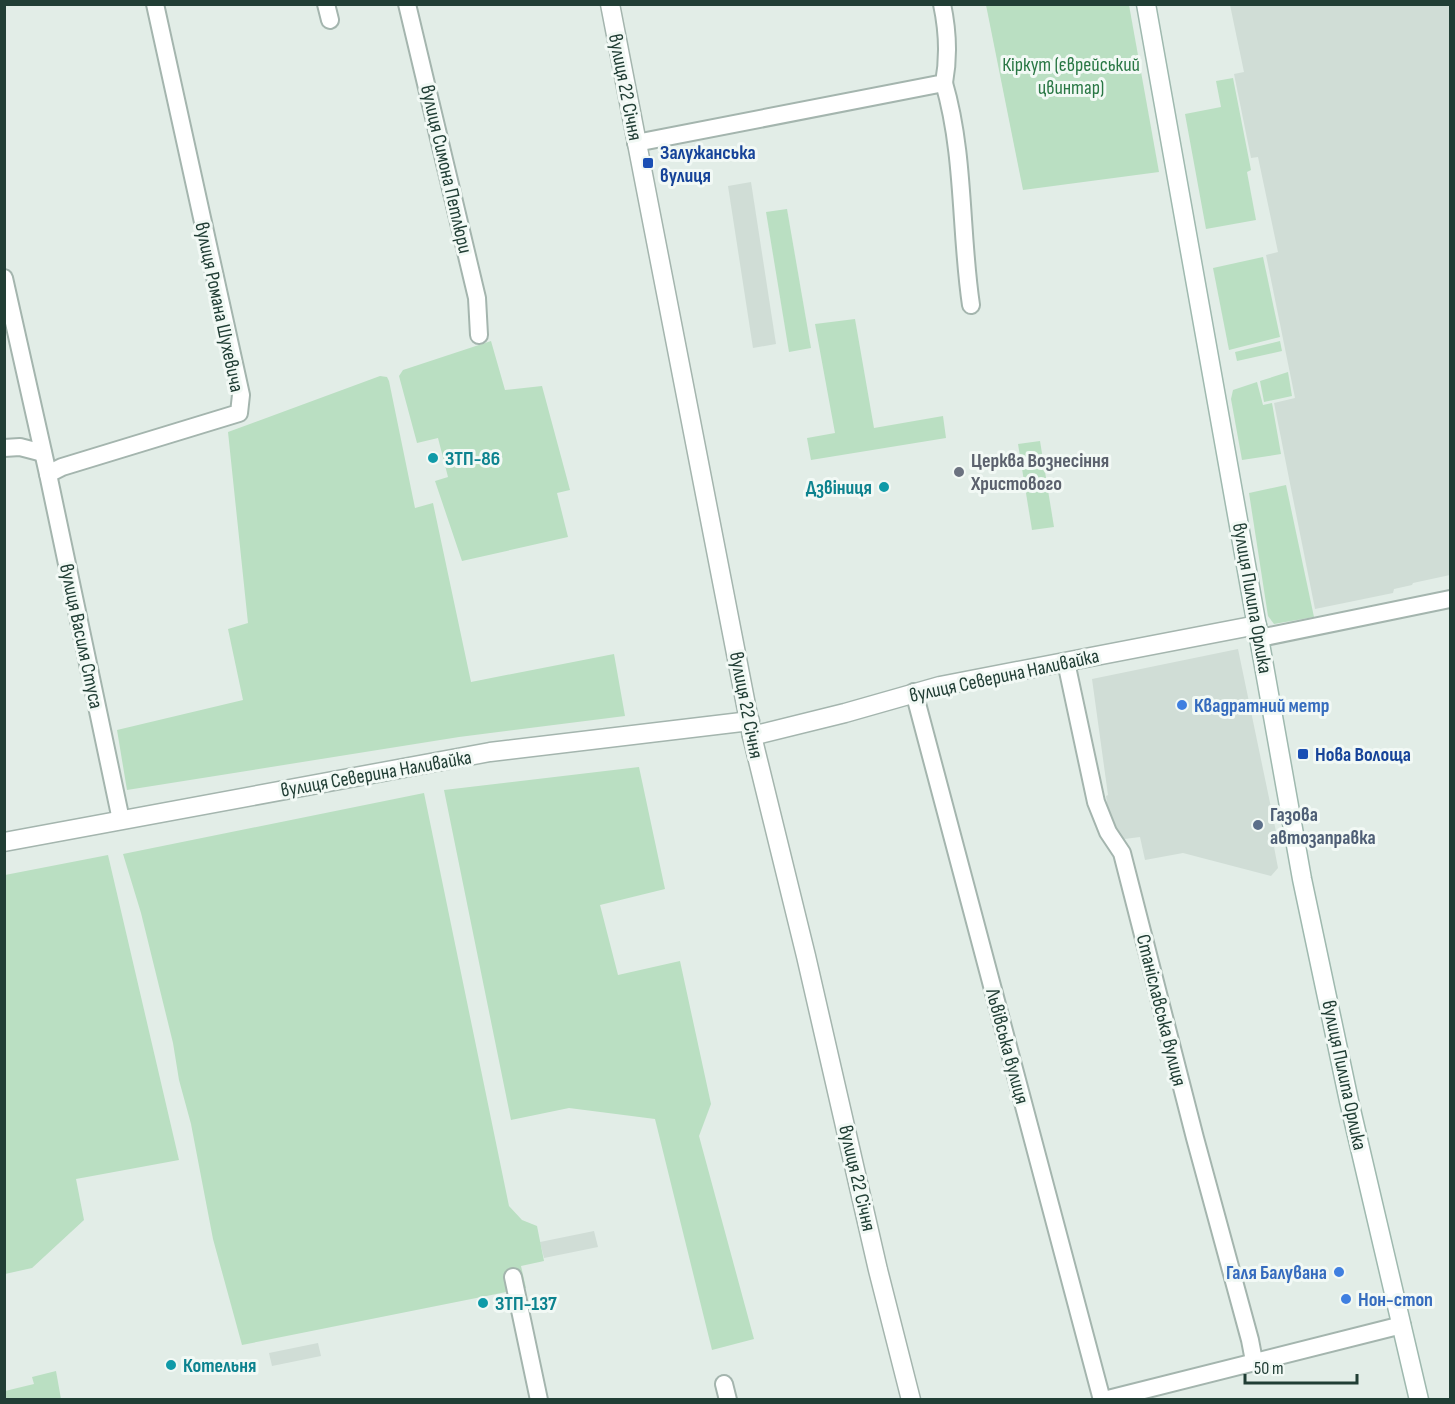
<svg xmlns="http://www.w3.org/2000/svg" width="1455" height="1404" viewBox="0 0 1455 1404" font-family="'Sofia Sans Condensed',sans-serif">
<style>
.built{fill:#d0ddd6}
.green{fill:#badfc2}
.lines{fill:none;stroke-linecap:round;stroke-linejoin:round}
.minor-casing{stroke:#a4b5ae;stroke-width:20}
.tertiary-casing{stroke:#a4b5ae;stroke-width:21}
.secondary-casing{stroke:#9fb9af;stroke-width:21}
.minor{stroke:#fff;stroke-width:16}
.tertiary{stroke:#fff;stroke-width:18}
.secondary{stroke:#fff;stroke-width:18}
.transit-dot{fill:#1a4fb4;stroke:#f2f9f5;stroke-width:2}
.culture-dot{fill:#0f9aa8;stroke:#f2f9f5;stroke-width:2}
.worship-dot{fill:#6b7280;stroke:#f2f9f5;stroke-width:2}
.shop-dot{fill:#3f7fe0;stroke:#f2f9f5;stroke-width:2}
.service-dot{fill:#5c6f8a;stroke:#f2f9f5;stroke-width:2}
.labels{text-anchor:middle;stroke-width:6;stroke-linejoin:round;paint-order:stroke}
.park-label{font-size:20px;fill:#297744;stroke:#f2f9f5}
.street-label{font-size:20px;fill:#213e35;stroke:#f2f9f5}
.transit-label{font-size:20px;font-weight:bold;fill:#164399;stroke:#f2f9f5;text-anchor:start}
.culture-label{font-size:20px;font-weight:bold;fill:#0d838f;stroke:#f2f9f5;text-anchor:start}
.worship-label{font-size:20px;font-weight:bold;fill:#5b616d;stroke:#f2f9f5;text-anchor:start}
.shop-label{font-size:20px;font-weight:bold;fill:#366cbe;stroke:#f2f9f5;text-anchor:start}
.service-label{font-size:20px;font-weight:bold;fill:#4e5e75;stroke:#f2f9f5;text-anchor:start}
</style>
<rect width="100%" height="100%" fill="#e2ede7"/>
<!-- built -->
<g class="built">
<path d="M1230 5H1450V575L1413 583 1412 585 1394 589 1393 593 1315 609 1274 403 1295 398 1266 255 1278 252 1258 157 1251 158 1234 74 1244 72Z"/>
<path d="M751 182 776 344 753 348 728 186Z"/>
<path d="M1238 649 1279 846 1274 847 1278 868 1271 876 1183 853 1145 860 1140 837 1117 840 1116 839 1112 816H1109L1106 796 1108 795 1092 679Z"/>
<path d="M594 1231 598 1247 544 1258 540 1242Z"/>
<path d="M318 1343 321 1356 272 1366 269 1353Z"/>
</g>
<!-- green -->
<g class="green">
<path d="M986 5H1129L1159 172 1023 190Z"/>
<path d="M1233 78 1251 170 1247 172 1256 220 1206 229 1185 114 1221 107 1216 81Z"/>
<path d="M787 209 811 348 789 352 766 212Z"/>
<path d="M1263 257 1280 337 1229 350 1213 268Z"/>
<path d="M855 319 874 428 943 416 946 438 811 460 807 438 835 433 815 324Z"/>
<path d="M491 341 505 390 542 386 570 490 557 493 568 537 462 561 435 481 448 477 438 438 417 443 399 376 403 370Z"/>
<path d="M1280 341 1282 351 1237 361 1235 352Z"/>
<path d="M1288 372 1292 396 1264 402 1260 381Z"/>
<path d="M380 376 387 377 389 381 415 508 433 503 471 682 614 654 625 716 459 737 127 790 117 730 243 700 228 629 248 623 228 432Z"/>
<path d="M1257 382 1263 405 1272 403 1281 454 1242 460 1231 399 1233 390Z"/>
<path d="M1040 441 1054 527 1032 530 1018 444Z"/>
<path d="M1286 485 1314 617 1274 624 1268 616 1249 493Z"/>
<path d="M639 767 665 889 600 905 618 975 680 961 711 1104 699 1136 754 1339 712 1350 655 1119 569 1108 511 1120 444 790Z"/>
<path d="M424 793 509 1206 522 1220 537 1226 544 1261 521 1266 526 1288 242 1345 213 1239 191 1124 179 1080 173 1043 141 913 123 854Z"/>
<path d="M108 855 179 1160 76 1179 84 1220 32 1268 5 1274V875Z"/>
<path d="M56 1371 61 1399H5V1391L34 1384 32 1377Z"/>
</g>
<g class="lines">
<!-- minor casing -->
<g class="minor-casing">
<g id="minor">
<path d="M326 4 330 20"/>
<path d="M407 4 477 298 479 335"/>
<path d="M944 83C965 155 960 232 971 305"/>
<path d="M636 143 944 83C949 56 948 32 942 4"/>
<path d="M4 278 48 474 121 820"/>
<path d="M4 448 20 447 43 453"/>
<path d="M48 474 62 467 239 413 241 395 155 4"/>
<path d="M1260 638 1450 599"/>
<path d="M1066 662 1096 802 1108 832 1122 853 1195 1138 1250 1340 1254 1361"/>
<path d="M914 692 1102 1400"/>
<path d="M513 1277 539 1400"/>
<path d="M724 1384 728 1400"/>
<path d="M1104 1400 1402 1325"/>
</g>
</g>
<!-- tertiary casing -->
<g class="tertiary-casing">
<g id="tertiary">
<path d="M610 4 752 736 806 956 878 1270 911 1400"/>
<path d="M752 736 845 713 940 686 1257 625"/>
<path d="M4 842 490 752 750 721"/>
</g>
</g>
<!-- secondary casing -->
<g class="secondary-casing">
<path id="secondary" d="M1146 4 1302 879 1349 1101 1419 1400"/>
</g>
<!-- minor -->
<use href="#minor" class="minor"/>
<!-- tertiary -->
<use href="#tertiary" class="tertiary"/>
<!-- secondary -->
<use href="#secondary" class="secondary"/>
</g>
<!-- markers -->
<g class="transit-dot">
<rect x="642" y="157" width="12" height="12" rx="3"/>
<rect x="1297" y="748" width="12" height="12" rx="3"/>
</g>
<g class="culture-dot">
<circle cx="433" cy="458" r="6"/>
<circle cx="884" cy="487" r="6"/>
<circle cx="483" cy="1303" r="6"/>
<circle cx="171" cy="1365" r="6"/>
</g>
<circle class="worship-dot" cx="959" cy="472" r="6"/>
<g class="shop-dot">
<circle cx="1182" cy="705" r="6"/>
<circle cx="1339" cy="1272" r="6"/>
<circle cx="1346" cy="1299" r="6"/>
</g>
<circle class="service-dot" cx="1258" cy="825" r="6"/>
<g class="labels">
<!-- park labels -->
<g class="park-label">
<text x="1071" y="71">Кіркут (єврейський<tspan x="1071" dy="23">цвинтар)</tspan></text>
</g>
<!-- street labels -->
<g class="street-label">
<text transform="translate(626 87) rotate(79)" y="7">вулиця 22 Січня</text>
<text transform="translate(447 169) rotate(77)" y="7">вулиця Симона Петлюри</text>
<text transform="translate(220 307) rotate(78)" y="7">вулиця Романа Шухевича</text>
<text transform="translate(1253 598) rotate(80)" y="7">вулиця Пилипа Орлика</text>
<text transform="translate(82 636) rotate(78)" y="7">вулиця Василя Стуса</text>
<text transform="translate(1004 675) rotate(-12)" y="7">вулиця Северина Наливайка</text>
<text transform="translate(747 705) rotate(79)" y="7">вулиця 22 Січня</text>
<text transform="translate(376 773) rotate(-10)" y="7">вулиця Северина Наливайка</text>
<text transform="translate(1162 1010) rotate(76)" y="7">Станіславська вулиця</text>
<text transform="translate(1008 1046) rotate(75)" y="7">Львівська вулиця</text>
<text transform="translate(1345 1075) rotate(78)" y="7">вулиця Пилипа Орлика</text>
<text transform="translate(858 1178) rotate(77)" y="7">вулиця 22 Січня</text>
</g>
<!-- transit labels -->
<g class="transit-label">
<text x="660" y="159">Залужанська<tspan x="660" dy="23">вулиця</tspan></text>
<text x="1315" y="761">Нова Волоща</text>
</g>
<!-- culture labels -->
<g class="culture-label">
<text x="445" y="465">ЗТП-86</text>
<text x="872" y="494" text-anchor="end">Дзвіниця</text>
<text x="495" y="1310">ЗТП-137</text>
<text x="183" y="1372">Котельня</text>
</g>
<!-- worship labels -->
<g class="worship-label">
<text x="971" y="467">Церква Вознесіння<tspan x="971" dy="23">Христового</tspan></text>
</g>
<!-- shop labels -->
<g class="shop-label">
<text x="1194" y="712">Квадратний метр</text>
<text x="1327" y="1279" text-anchor="end">Галя Балувана</text>
<text x="1358" y="1306">Нон-стоп</text>
</g>
<!-- service labels -->
<g class="service-label">
<text x="1270" y="821">Газова<tspan x="1270" dy="23">автозаправка</tspan></text>
</g>
</g>
<!-- border -->
<rect width="1455" height="1404" fill="none" stroke="#213e35" stroke-width="12"/>
<!-- scale -->
<path d="M1245 1374v9h112v-9" fill="none" stroke="#213e35" stroke-width="3"/>
<text x="1254" y="1374" font-size="18" fill="#213e35" stroke="#f2f9f5" stroke-width="4.5" paint-order="stroke">50 m</text>
</svg>
